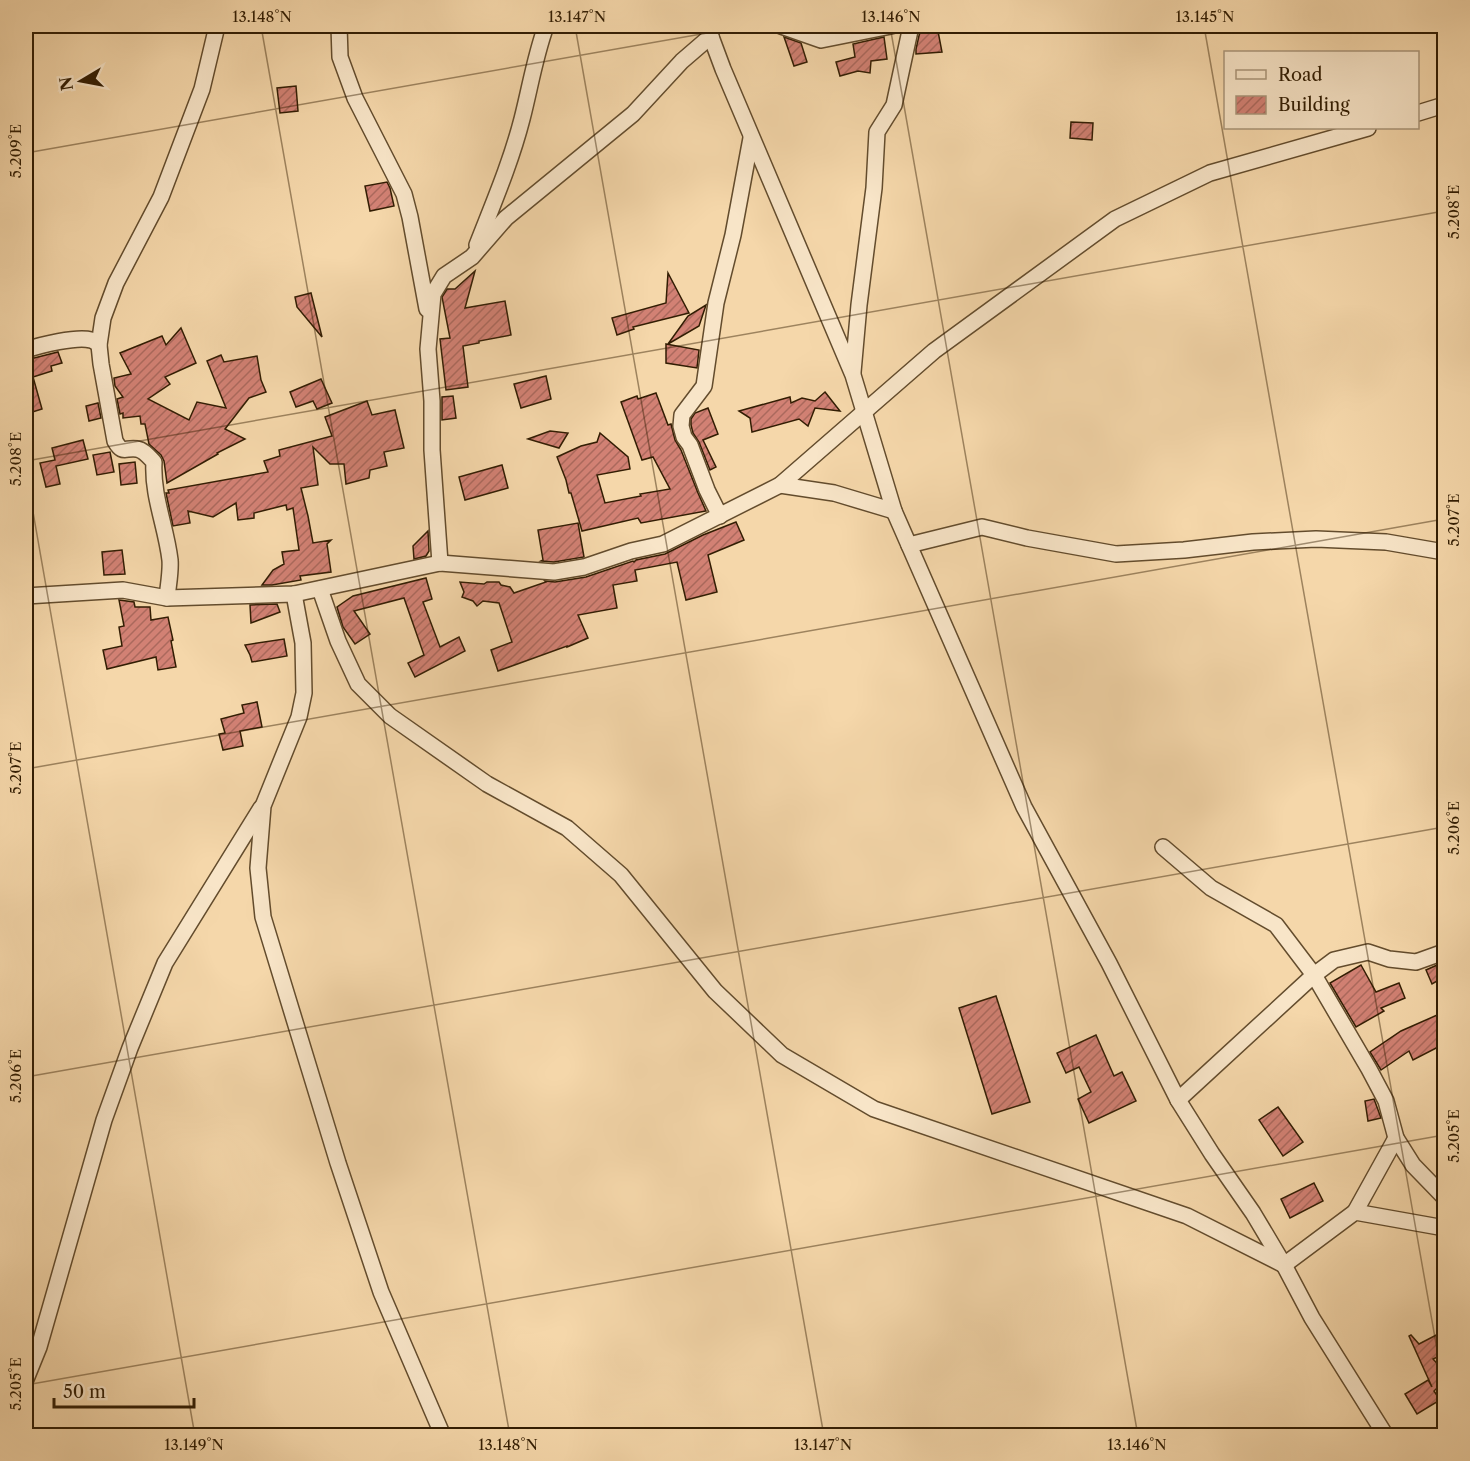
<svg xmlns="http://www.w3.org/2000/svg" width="1470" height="1461" viewBox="0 0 1470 1461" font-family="'Libre Caslon Text',serif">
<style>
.building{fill:url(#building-hatch);stroke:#321d03;stroke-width:1.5}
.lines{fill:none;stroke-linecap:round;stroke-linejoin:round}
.street-casing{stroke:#634c2d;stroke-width:18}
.street{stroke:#f8e5c8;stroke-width:15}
.ticks{fill:none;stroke:#321d03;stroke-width:1.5;stroke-opacity:0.45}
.neatline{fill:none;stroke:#321d03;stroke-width:2}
.ticks-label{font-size:15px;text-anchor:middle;fill:#321d03}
</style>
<defs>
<pattern id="building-hatch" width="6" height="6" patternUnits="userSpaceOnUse" patternTransform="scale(1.5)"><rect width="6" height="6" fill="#d28174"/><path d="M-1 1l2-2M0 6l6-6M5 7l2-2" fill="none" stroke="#ab695d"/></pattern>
</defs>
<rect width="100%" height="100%" fill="#f5d7aa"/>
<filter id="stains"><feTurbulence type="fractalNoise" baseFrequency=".00333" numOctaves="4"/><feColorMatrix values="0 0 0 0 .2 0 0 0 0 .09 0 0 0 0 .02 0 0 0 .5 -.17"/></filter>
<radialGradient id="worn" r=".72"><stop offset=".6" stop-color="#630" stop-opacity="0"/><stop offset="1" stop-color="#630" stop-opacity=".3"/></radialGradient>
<!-- building -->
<g class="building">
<path d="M926 26H937L942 52 916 54V49L921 27Z"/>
<path d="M784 37 801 43 807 62 794 66Z"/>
<path d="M884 37 887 59 871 61 870 73 858 71 840 76 836 62 855 57 853 44Z"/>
<path d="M296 86 298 111 280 113 277 88Z"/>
<path d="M1071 122 1093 123 1092 140 1070 138Z"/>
<path d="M387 182 390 188 394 206 370 211 365 186Z"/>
<path d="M475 271 465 308 505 301 511 335 479 341V343L463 346 468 387 446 390 440 339 450 338 442 297 447 289H455Z"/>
<path d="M668 273 689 313 633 327 634 329 617 335 612 318 666 303Z"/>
<path d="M311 293 322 337 297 307 295 297Z"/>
<path d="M706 305 699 326 668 344 688 316Z"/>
<path d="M181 328 196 363 165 377 170 384 148 399 189 420 197 402 226 408 207 361 221 355 224 362 257 356 261 380 266 392 249 398 225 429 245 439 217 453 218 454 167 483 164 461 161 455 149 444 145 424H141L140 416 123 418V413L120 414 117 399 123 397 115 386 114 378 131 374 120 353 162 336 166 345Z"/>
<path d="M666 344 699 350 697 368 666 363Z"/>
<path d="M58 352 62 363 51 366 52 371 33 377 42 409 26 414V360Z"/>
<path d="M546 376 551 399 521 408 514 384Z"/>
<path d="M321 379 332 403 317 409 313 401 296 407 290 392Z"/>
<path d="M825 392 840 411 815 408 808 426 799 419 752 432 750 418 739 411 790 397 791 403 802 398 815 401Z"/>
<path d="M656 393 668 425 671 424 675 440 681 450 698 493 706 511 641 523 638 518 582 531 571 493H569L566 480 557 457 581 446 597 442 600 433 628 457 630 469 597 475 605 503 641 496 640 494 670 489 653 457 642 460 621 402 637 396 638 399Z"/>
<path d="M453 396 456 418 442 420V397Z"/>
<path d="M367 401 372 415 395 410 404 448 384 452 387 466 370 470 369 478 346 484 344 464H330L313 447 318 485 301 488 308 516 313 543 331 540 327 544 331 572 300 576 301 580 272 585H262L273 570 284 564 282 552 299 550 293 508 287 510 286 505 254 513V518L238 520 236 503 213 517 188 511 190 523 173 526 166 493H169L168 490 268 472 264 461 280 456 279 450 332 436 325 417Z"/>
<path d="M98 403 101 418 89 421 86 406Z"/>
<path d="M708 408 718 434 703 440 716 467 710 470 699 442 693 433 691 425V419L695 413Z"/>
<path d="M550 431 568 433 559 448 528 439Z"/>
<path d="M83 440 88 459 56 466 60 484 46 487 40 463 55 460 52 448Z"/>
<path d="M110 452 114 472 97 475 93 455Z"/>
<path d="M135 462 137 483 121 485 119 464Z"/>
<path d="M502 465 508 488 465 500 459 477Z"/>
<path d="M736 522 744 540 708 555 717 592 686 600 677 562 635 570 637 581 613 585 617 608 578 615 588 638 567 647V646L498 671 491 650 512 642 499 603 483 601 477 606 473 601 462 597 464 592 460 582 484 584 487 582H499L501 585 510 587 514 593 546 582 545 581 555 582 586 577 633 561 634 562 636 560 665 554 703 535Z"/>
<path d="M578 523 584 557 554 562 541 561 543 560 538 530Z"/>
<path d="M428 531 429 551 426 556 414 559 413 546Z"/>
<path d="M122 550 125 574 104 575 102 552Z"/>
<path d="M426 578 432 599 423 602 440 647 459 637 465 651 415 677 408 663 424 655 404 598 354 611 370 634 355 644 343 627 337 607 353 596Z"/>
<path d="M119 600 134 602 135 607H150L151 620 168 617 173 640 171 641 176 667 158 670 156 657 107 669 103 650 122 646 119 627 124 626Z"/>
<path d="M277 604 280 612 251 623 250 605Z"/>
<path d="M284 639 287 656 252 662 250 655 245 645Z"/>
<path d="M257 702 262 727 240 731 243 746 223 750 219 734 225 733 221 719 244 713 242 705Z"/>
<path d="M1444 962V977L1432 984 1426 970Z"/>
<path d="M1361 965 1376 992 1399 983 1405 998 1381 1008 1384 1011 1356 1027 1330 983Z"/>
<path d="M996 996 1030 1102 992 1114 959 1008Z"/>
<path d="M1444 1012V1044L1413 1060 1409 1051 1381 1070 1370 1052 1401 1031Z"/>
<path d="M1096 1035 1114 1076 1122 1072 1136 1101 1089 1123 1078 1099 1091 1092 1079 1067 1066 1073 1057 1053Z"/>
<path d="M1374 1099 1381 1118 1368 1121 1365 1101Z"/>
<path d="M1278 1107 1303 1142 1283 1156 1259 1120Z"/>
<path d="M1314 1183 1323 1201 1290 1218 1281 1199Z"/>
<path d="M1444 1331V1354L1433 1359 1444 1371V1381L1434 1391 1440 1400 1417 1414 1405 1394 1428 1380 1432 1387 1409 1336 1411 1335 1419 1344Z"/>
</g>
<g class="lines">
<!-- street casing -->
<g class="street-casing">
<g id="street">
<path d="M339 26 340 57 355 98 404 194 410 217 427 309"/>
<path d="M707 26 723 69 853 375 894 511 1024 807 1109 963 1178 1100 1212 1154 1253 1213 1284 1265 1312 1318 1386 1436"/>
<path d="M781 26 821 40 891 26"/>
<path d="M1418 113 1444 105"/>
<path d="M477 245C493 204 511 162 522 119 530 88 535 56 546 26"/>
<path d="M26 350C40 345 77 336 91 340 95 341 96 342 99 345"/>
<path d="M853 372 859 305 874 188 877 132 894 105 911 26"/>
<path d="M780 485 834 493 894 511"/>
<path d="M720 516 707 490 690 445 684 437 681 426 682 415 704 386 716 303 733 235 751 138"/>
<path d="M909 545 982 527 1027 538 1116 554 1184 550 1253 542 1316 539 1386 542 1444 552"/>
<path d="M440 563 432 450V401L428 349 433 294 444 276 472 257 506 218 633 114 682 61 711 36"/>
<path d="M320 589 338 641 358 684 390 716 487 784 567 828 621 875 715 991 782 1055 874 1109 1187 1216 1284 1265 1355 1212 1439 1227 1444 1230"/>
<path d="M294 594 303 643 304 693 299 717 263 806 258 868 263 917 338 1163 381 1292 443 1436"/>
<path d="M26 596 123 590 167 598 294 594 440 563 554 572 584 567 631 551 663 544 780 485 934 351 1115 219 1210 173 1368 128"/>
<path d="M167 598C168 586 171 572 170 560 166 526 152 496 154 462 149 457 144 450 137 449 125 447 123 455 115 441L101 364 99 345 103 318 116 283 161 197 202 89 217 26"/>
<path d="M1163 847 1211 888 1276 925 1314 975 1369 1069 1386 1101 1396 1138 1413 1165 1444 1197"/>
<path d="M1178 1100 1314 975 1334 960 1368 952 1389 959 1416 962 1444 952"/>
<path d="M1355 1212 1396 1138"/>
<path d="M26 1379 39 1347 104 1120 130 1048 165 963 261 808"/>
</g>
</g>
<!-- street -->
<use href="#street" class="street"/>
</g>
<!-- ticks -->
<path class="ticks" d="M261 26 510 1436M575 26 824 1436M890 26 1138 1436M1204 26 1444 1389M26 153 747 26M26 461 1444 211M26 472 195 1436M26 769 1444 519M26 1077 1444 827M26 1385 1444 1135"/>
<!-- margin -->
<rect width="1470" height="1461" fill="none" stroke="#f5d7aa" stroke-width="66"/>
<!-- legend -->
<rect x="1224" y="51" width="195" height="78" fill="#f8e5c8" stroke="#a99579" stroke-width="1.5"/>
<rect x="1236" y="70" width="30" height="9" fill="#f8e5c8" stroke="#a99579" stroke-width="1.5"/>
<text x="1278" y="81" font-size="18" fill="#321d03">Road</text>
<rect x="1236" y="96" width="30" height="18" fill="url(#building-hatch)" stroke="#a99579" stroke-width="1.5"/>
<text x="1278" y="111" font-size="18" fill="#321d03">Building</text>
<!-- north arrow -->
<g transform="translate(81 81) rotate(260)" stroke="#f8e5c8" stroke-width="4.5" paint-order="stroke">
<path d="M0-4.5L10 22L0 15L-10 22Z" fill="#321d03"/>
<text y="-9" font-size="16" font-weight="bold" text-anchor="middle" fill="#321d03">N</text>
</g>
<!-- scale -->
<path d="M54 1398v9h140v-9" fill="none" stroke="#321d03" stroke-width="3"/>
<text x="63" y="1398" font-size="18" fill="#321d03" stroke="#f8e5c8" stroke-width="4.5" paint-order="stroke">50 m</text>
<rect x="33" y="33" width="1404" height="1395" class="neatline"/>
<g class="ticks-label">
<text x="262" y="22">13.148°N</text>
<text x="577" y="22">13.147°N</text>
<text x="891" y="22">13.146°N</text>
<text x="1205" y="22">13.145°N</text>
<text transform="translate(16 151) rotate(-90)" y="5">5.209°E</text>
<text transform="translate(1454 212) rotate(-90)" y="5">5.208°E</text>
<text transform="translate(16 459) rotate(-90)" y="5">5.208°E</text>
<text transform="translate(1454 520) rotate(-90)" y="5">5.207°E</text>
<text transform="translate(16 768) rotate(-90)" y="5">5.207°E</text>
<text transform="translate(1454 828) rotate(-90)" y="5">5.206°E</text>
<text transform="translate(16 1076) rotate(-90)" y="5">5.206°E</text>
<text transform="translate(1454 1136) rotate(-90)" y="5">5.205°E</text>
<text transform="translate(16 1384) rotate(-90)" y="5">5.205°E</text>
<text x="194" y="1450">13.149°N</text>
<text x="508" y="1450">13.148°N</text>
<text x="823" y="1450">13.147°N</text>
<text x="1137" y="1450">13.146°N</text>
</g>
<rect width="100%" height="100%" filter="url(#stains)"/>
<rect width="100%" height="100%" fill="url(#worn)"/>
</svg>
